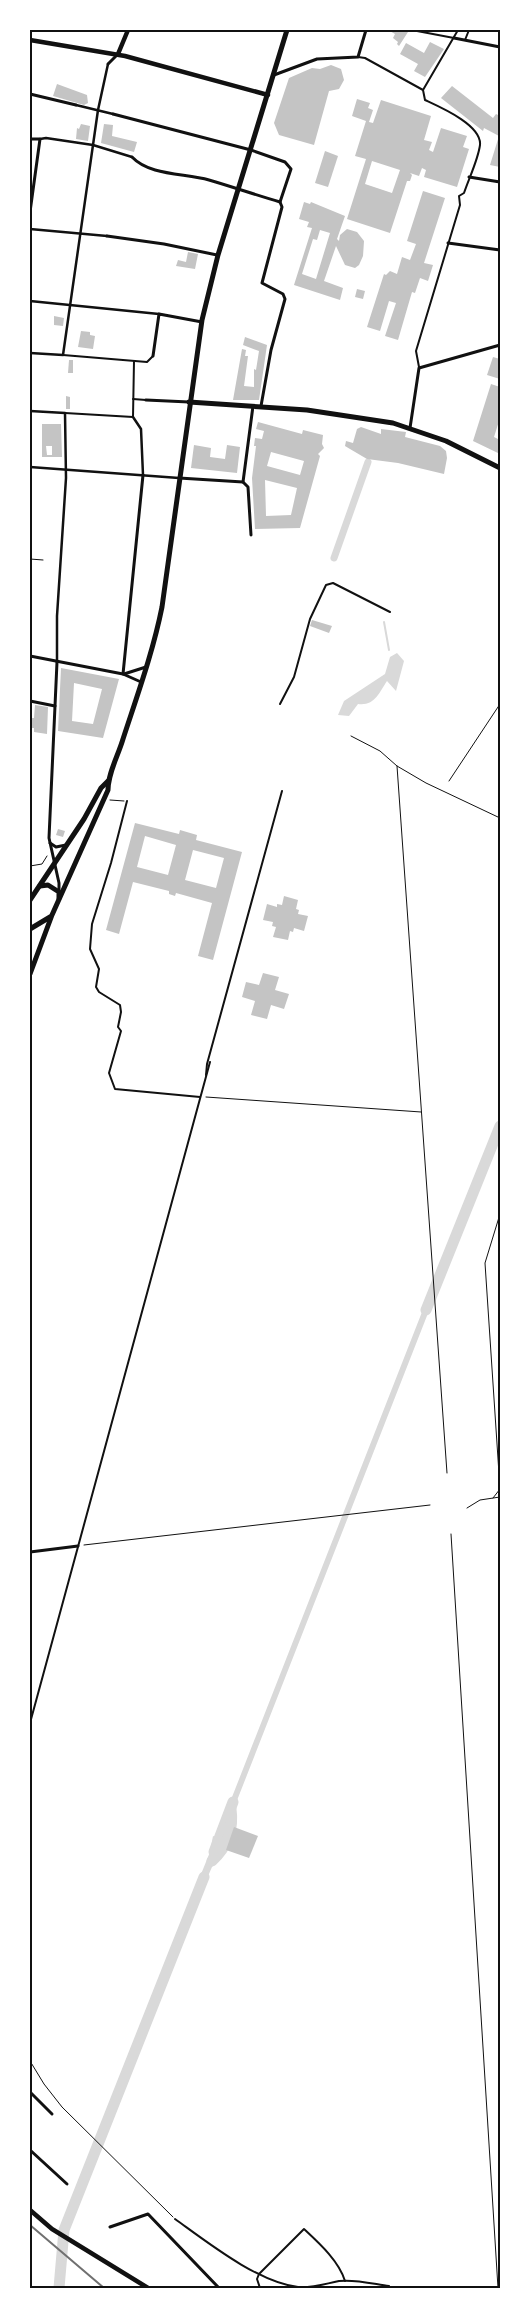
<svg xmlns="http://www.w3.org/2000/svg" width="530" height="2318" viewBox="0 0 530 2318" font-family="Montserrat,sans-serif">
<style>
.water{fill:#d9d9d9}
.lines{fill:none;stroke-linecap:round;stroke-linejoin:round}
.stream{stroke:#d9d9d9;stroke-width:2}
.canal{stroke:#d9d9d9;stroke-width:7}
.river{stroke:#d9d9d9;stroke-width:11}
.building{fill:#c4c4c4;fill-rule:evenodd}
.path{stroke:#111;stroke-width:1}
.service{stroke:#111;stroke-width:2}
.pedestrian{stroke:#111;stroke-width:2.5}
.minor{stroke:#111;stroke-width:3}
.tertiary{stroke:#111;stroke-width:4.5}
.primary{stroke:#111;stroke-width:5}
.rail{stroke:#707070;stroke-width:2}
.neatline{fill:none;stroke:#111;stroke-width:2}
</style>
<rect width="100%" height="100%" fill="#fff"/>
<!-- water -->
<g class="water">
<path d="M397 653 404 661 396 691 387 681C379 693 375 706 358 704L349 716 338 715 344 701 385 674 390 657Z"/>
<path d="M431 1289 432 1303 236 1803 234 1816 225 1815Z"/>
<path d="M213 1836 224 1841 221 1849 225 1853 212 1867 201 1892 195 1889 210 1852Z"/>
</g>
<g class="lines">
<!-- stream -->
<path class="stream" d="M384 622 389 650"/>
<!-- canal -->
<path class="canal" d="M334 558 368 462"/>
<!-- river -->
<g class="river">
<path d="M426 1310 500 1126"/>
<path d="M214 1852 233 1802"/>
<path d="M212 1861C227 1847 234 1830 231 1809"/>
<path d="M59 2288 64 2230 204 1877"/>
</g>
</g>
<!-- building -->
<g class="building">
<path d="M388 30H405L408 32 399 46 397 44 398 42 393 38 395 34Z"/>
<path d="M430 42 444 49 425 77 414 71 418 64 400 54 406 43 424 53Z"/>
<path d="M331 65 341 69 344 80 339 89 329 91 314 145 279 135 274 123 289 78 312 68 320 69Z"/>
<path d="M57 84 87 95 88 103 84 105 53 96Z"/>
<path d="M452 86 493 118 496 114 500 116V167L490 165 499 136 484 128 483 131 441 98Z"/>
<path d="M357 99 370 103 368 108 373 110 369 122 373 123 381 100 431 116 424 140 432 142 429 150 433 152 441 128 467 136 463 147 469 149 457 187 424 177 426 170 422 168 419 176 410 173 412 175 410 181H407L390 233 347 219 366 159 355 156 366 121 352 116ZM372 161 400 170 392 193 365 184Z"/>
<path d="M81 124 90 126 88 141 76 139 77 128 79 129Z"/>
<path d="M104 124 113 125 112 136 137 142 134 152 101 143Z"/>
<path d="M325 151 338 156 328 187 315 183Z"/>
<path d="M30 170H32L31 183H30Z"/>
<path d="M423 191 445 198 424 263 433 265 428 281 420 278 415 293 412 292 398 340 385 336 396 303 389 301 380 331 367 327 384 274 386 275 390 271 397 274 402 257 410 260 416 244 407 241Z"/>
<path d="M304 202 310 204 311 202 345 216 337 239 339 241 340 235 347 229 357 232 364 241 363 256 359 265 355 268 345 265 336 246 324 281 343 288 340 300 294 285 312 228 307 227 309 222 299 219ZM320 230 330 233 316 279 302 274 313 239 317 240Z"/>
<path d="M188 252 198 254 195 269 176 266 178 260 186 262Z"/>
<path d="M357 289 365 291 363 299 355 297Z"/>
<path d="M54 316 64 318 63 326 54 325Z"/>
<path d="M81 331 90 332V335L95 336 93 349 78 347Z"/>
<path d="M245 337 267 345 259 400H233L242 349 246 350 245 356H248L244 386 254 387V369L256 370 259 351 243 345Z"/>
<path d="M493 357 500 359V379L487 375Z"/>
<path d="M69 360H73V373H68Z"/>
<path d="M491 384 500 387V418L494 437 500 440V454L473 441Z"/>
<path d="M66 396 70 397V409H66Z"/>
<path d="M258 422 302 434 303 430 323 435 322 444 324 448 318 454 320 456 300 528 255 529 252 478 256 446H254L255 438 262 439 264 431 256 429ZM271 452 304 461 300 475 267 466ZM265 480 297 488 291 515 266 516Z"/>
<path d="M42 424H61L62 457H42ZM46 446H52V455H47Z"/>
<path d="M361 427 381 434V429L406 432 405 437 440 446 446 451 447 458 444 474 398 463 367 459 350 449 345 446 346 441 353 443 357 429Z"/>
<path d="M194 445 211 448 210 457 225 459 227 445 240 447 237 473 191 468Z"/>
<path d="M312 620 332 626 329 633 310 626Z"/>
<path d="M61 668 119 679 103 738 58 731ZM74 683 102 689 93 724 72 721Z"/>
<path d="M35 705 48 707 47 734 34 732V728H30V718H34Z"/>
<path d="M135 823 179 834 180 830 197 835 196 840 242 852 213 960 198 956 212 903 176 893 175 896 169 894V891L133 882 119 934 106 930ZM145 836 176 845 168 875 137 867ZM193 850 224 858 216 888 185 880Z"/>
<path d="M58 829 65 831 63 837 56 835Z"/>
<path d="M284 896 298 900 296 909 299 910 298 914 308 916 304 931 294 928 293 932 290 931 288 940 273 937 276 927 272 926 273 922 263 920 267 904 277 907V904L282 905Z"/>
<path d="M263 973 279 977 275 990 289 994 284 1009 271 1005 267 1019 251 1015 255 1001 242 997 246 982 259 985Z"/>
<path d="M234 1827 258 1836 249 1858 226 1850Z"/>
</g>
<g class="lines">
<!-- path -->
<g class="path">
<path d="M30 559 43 560"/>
<path d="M351 736 380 751 397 766 426 783 500 818"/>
<path d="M397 766 447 1473"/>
<path d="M449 781 500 704"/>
<path d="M110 800 124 801"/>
<path d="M30 866 42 864 47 856"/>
<path d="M206 1097 421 1112"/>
<path d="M493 1498 500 1489 485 1263 500 1214"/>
<path d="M467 1508 480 1500 500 1497"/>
<path d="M451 1534 498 2288"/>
<path d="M84 1545 430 1505"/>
<path d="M30 2061 44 2084 62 2107 173 2217"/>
</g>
<!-- service -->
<g class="service">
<path d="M417 31 454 38"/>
<path d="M465 40 469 30"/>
<path d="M358 57 365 58 423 90 425 100C440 107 482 125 480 145 478 160 469 178 464 193L459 196 460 205 416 351 419 367"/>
<path d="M423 90 458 30"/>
<path d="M63 355 147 362 153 356"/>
<path d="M133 399 146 400"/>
<path d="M65 413 133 417 134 361"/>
<path d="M280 704 294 677 310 619 326 585 333 583 390 612"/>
<path d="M127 801 111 863 92 924 90 949 99 969 96 987 99 992 120 1005 121 1012 118 1027 121 1031 109 1073 115 1089 200 1097"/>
<path d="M206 1075 207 1064 282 791"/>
<path d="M30 1723 210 1062"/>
<path d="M175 2219C207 2242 259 2283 298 2287 314 2288 324 2284 339 2281 355 2279 374 2284 389 2286"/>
<path d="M260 2288 257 2279 259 2274 304 2229C319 2243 339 2261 345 2281"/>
</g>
<!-- pedestrian -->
<g class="pedestrian">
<path d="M76 105 113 114"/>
<path d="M40 139 46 138 93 145 132 157"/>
<path d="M30 229 107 236"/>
<path d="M30 301 159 314"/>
<path d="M30 353 63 355 98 110 108 64"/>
<path d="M30 411 65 413 66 478 57 616V662"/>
<path d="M133 417 141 429 143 475"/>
<path d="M30 467 179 478"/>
</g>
<!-- minor -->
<g class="minor">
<path d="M454 38 500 47"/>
<path d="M108 64 118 54"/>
<path d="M274 75 317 59 358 57 366 30"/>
<path d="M30 94 76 105"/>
<path d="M113 114 251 150 285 162 291 169 280 202 282 207 262 283 283 294 285 299 271 350 261 406"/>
<path d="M30 139H40L30 212"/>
<path d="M132 157C150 176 185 173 209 180 233 187 256 195 280 202"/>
<path d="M469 177 500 182"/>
<path d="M107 236 164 244 217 255"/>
<path d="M448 243 500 250"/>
<path d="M153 356 159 314 202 322"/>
<path d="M146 400 189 402"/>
<path d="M410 428 419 368 500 345"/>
<path d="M179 478 243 482"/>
<path d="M251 535 248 487 243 482 253 406"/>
<path d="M30 656 123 674 141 682"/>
<path d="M57 662 49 838 59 883V892"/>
<path d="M123 674 143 475"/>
<path d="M124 674 146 667"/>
<path d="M30 701 55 706"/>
<path d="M50 843 56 847 66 845"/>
<path d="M30 1552 78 1546"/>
<path d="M30 2092 52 2114"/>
<path d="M30 2150 67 2184"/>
<path d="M110 2227 148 2214 219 2288"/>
</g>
<!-- tertiary -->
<g class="tertiary">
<path d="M30 40 125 56 268 95"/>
<path d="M118 54 128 30"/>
<path d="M30 2210 52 2229 148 2288"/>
</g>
<!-- primary -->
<g class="primary">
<path d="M189 402 307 410 393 423 446 441 500 468"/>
<path d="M40 886 48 885 59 892V898"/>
<path d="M30 900 84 819 101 788 108 781"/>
<path d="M30 929 50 917"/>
<path d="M30 974 52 915 108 790C108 773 118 756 123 739 137 696 153 652 162 607L202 320 218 255 287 30"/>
</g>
<!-- rail -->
<path class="rail" d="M30 2225 104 2288"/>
</g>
<!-- border -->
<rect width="530" height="2318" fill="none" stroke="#ffffff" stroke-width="62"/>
<rect x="31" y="31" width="468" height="2256" class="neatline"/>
</svg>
